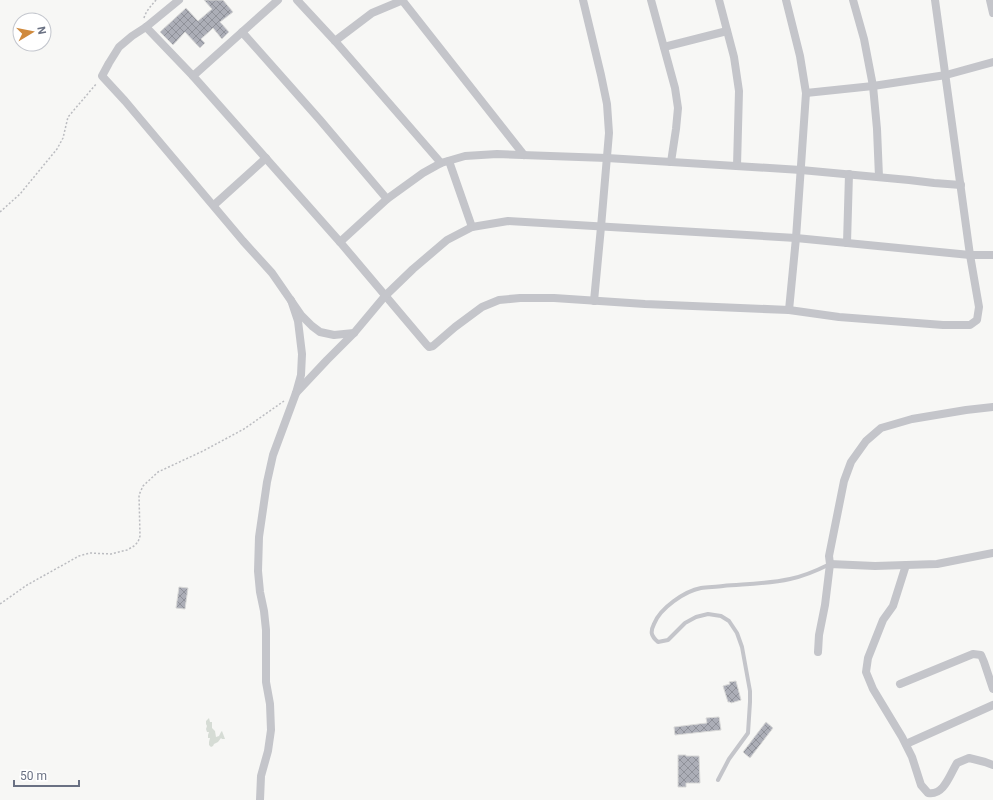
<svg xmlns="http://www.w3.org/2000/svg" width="993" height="800" viewBox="0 0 993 800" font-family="Roboto,sans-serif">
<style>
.green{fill:#d6dcd5}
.building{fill:url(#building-cross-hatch);stroke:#d9d9d8}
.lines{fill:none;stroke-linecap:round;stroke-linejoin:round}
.path{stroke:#bbbcc0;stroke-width:1.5;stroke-dasharray:2 2;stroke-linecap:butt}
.service{stroke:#c4c5ca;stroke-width:4}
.minor{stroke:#c4c5ca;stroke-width:8}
</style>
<defs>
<pattern id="building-cross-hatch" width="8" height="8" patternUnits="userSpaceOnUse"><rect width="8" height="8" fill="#acaeb7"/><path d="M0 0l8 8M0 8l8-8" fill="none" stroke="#90929a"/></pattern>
</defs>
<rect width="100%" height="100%" fill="#f7f7f5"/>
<!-- green -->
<path class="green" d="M209 718 210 722H212V728L215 731 216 737 219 736 221 732 222 731 225 739H222L221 738 218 742 214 744 213 746 211 747 209 745V742L210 738H208V735L209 732H207L206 729 207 726 206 724V721Z"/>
<!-- building -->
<g class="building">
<path d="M204 0H223L233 12 220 22 229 32 222 39 213 28 201 39 205 43 200 48 185 32 173 45 160 32 186 8 198 21 212 9Z"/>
<path d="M179 587 188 588 185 609 176 608Z"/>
<path d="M736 681 741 700 731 703 730 702H728L723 686 730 684 729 682Z"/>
<path d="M719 717 721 730 675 735 674 727 707 723 706 718Z"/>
<path d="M766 722 773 728 750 758 743 752Z"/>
<path d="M678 755H686V756H699L700 783H686V787H678Z"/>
</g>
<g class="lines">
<!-- path -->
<g class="path">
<path d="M144 18C146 11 151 6 156 0"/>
<path d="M0 212 20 194 57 149 63 138 68 117 97 83"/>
<path d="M0 604 27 585 79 556 90 553 111 554 127 550 134 546 138 542 140 536 139 495 143 486 158 472 203 451 244 429 284 401"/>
</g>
<!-- service -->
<path class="service" d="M718 780 729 759 748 733 750 702V691L742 647 737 633 729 621 721 616 708 614 696 617 685 623 668 640 658 642C651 636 650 632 654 624 660 608 685 591 701 588 708 587 716 587 723 586 745 584 768 584 790 579 805 576 816 571 830 564"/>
<!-- minor -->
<g class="minor">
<path d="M179 0 146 27 132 36 119 47 109 63 102 76 125 101 243 241 272 273 301 315 312 326 320 332 334 335 354 333"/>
<path d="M278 0 193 76 340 242 427 345 429 347 433 346 455 327 482 307 499 300 520 298H554L645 304 789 310 839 317 943 325H970L977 320 979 307 970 255 935 0"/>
<path d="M297 0 335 41 441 163"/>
<path d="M402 0 524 155"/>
<path d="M583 0 601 75 607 104 609 133 601 227 594 301"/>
<path d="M651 0 675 88 678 108 676 129 671 162"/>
<path d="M719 0 734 57 739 91 737 166"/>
<path d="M786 0 800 56 806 93 796 238 789 310"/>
<path d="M853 0 864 39 873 86 877 129 879 177"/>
<path d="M990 0 993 13"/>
<path d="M146 27 193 76"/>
<path d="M242 32 320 120 387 199"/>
<path d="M335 41 372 13 403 0"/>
<path d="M664 47 727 31"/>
<path d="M806 93 873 86 946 75 993 62"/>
<path d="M449 161 472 227"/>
<path d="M214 205 266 158"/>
<path d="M340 242 387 199 423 173 441 163 465 156 497 154 607 158 801 170 909 180 934 183 961 185"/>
<path d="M847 243 849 174"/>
<path d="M296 393 327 360 354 333 385 296 413 269 447 240 472 227 508 221 796 238 970 255H993"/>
<path d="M830 564 829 556 844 481 851 462 866 441 881 428 912 419 966 410 993 407"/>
<path d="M906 565 893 606 883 620 868 658 866 672 873 689 902 737 912 757 921 785 928 793C944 796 950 774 957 763L969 758 985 762 993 765"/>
<path d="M818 652 819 635 825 605 830 564 875 566 937 564 993 553"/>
<path d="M900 684 973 654 981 655 984 662 993 689"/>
<path d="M906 744 993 705"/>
<path d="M260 800 261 776 268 751 271 730 270 704 266 682V630L264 611 260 592 258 571 259 537 267 482 273 455 296 393 301 375 302 354 298 321 291 300"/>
</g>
</g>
<!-- north arrow -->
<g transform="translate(32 32) rotate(80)"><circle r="19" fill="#ffffff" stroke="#c3c6cd"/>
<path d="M0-3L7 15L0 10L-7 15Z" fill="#d08a3d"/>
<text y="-6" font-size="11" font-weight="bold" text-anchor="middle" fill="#6a7183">N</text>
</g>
<!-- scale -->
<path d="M14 780v6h65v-6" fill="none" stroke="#6a7183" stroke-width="2"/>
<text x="20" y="780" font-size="12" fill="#6a7183" stroke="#ffffff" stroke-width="3" paint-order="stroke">50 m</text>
</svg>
